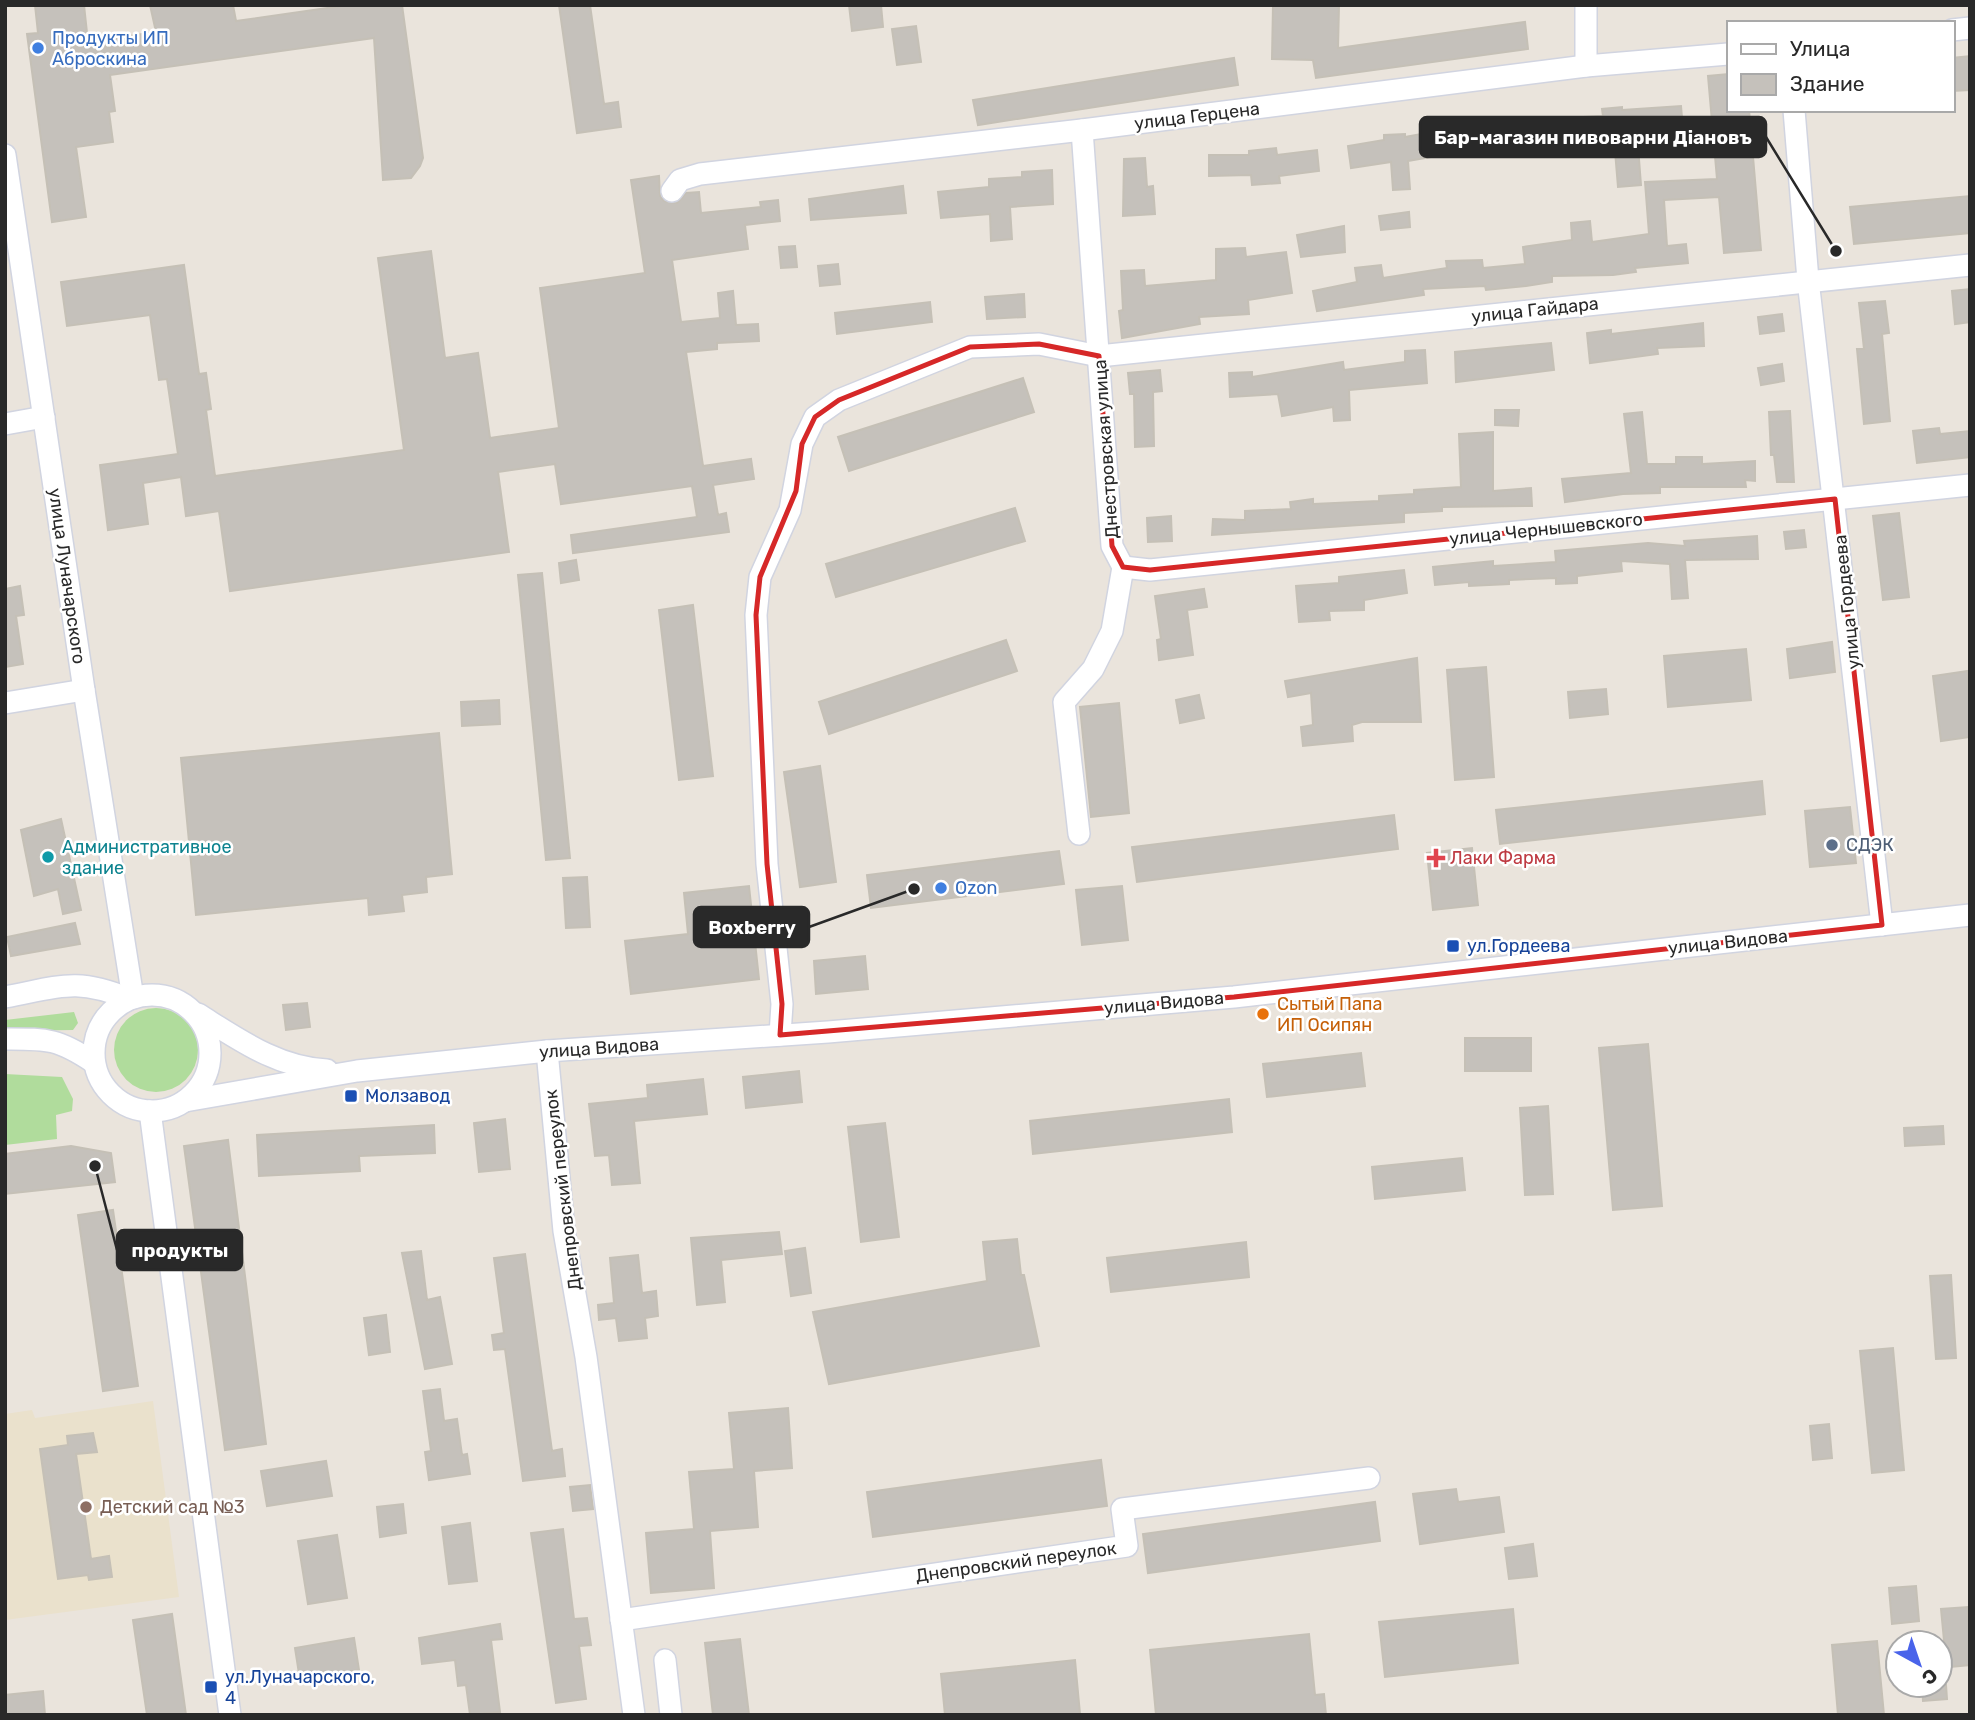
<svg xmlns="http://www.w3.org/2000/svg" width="1975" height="1720" viewBox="0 0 1975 1720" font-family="Rubik,sans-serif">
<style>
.education{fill:#eae1cc}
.green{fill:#b0dc9c}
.building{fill:#c5c1bb;stroke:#c5c0b6;stroke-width:2}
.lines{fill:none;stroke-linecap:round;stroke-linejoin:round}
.minor-casing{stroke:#d1d4e0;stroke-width:24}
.minor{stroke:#fff;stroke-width:21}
.marked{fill:none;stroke:#d62828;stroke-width:5;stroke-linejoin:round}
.shop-dot{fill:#3f7fe0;stroke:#fff;stroke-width:2.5}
.service-dot{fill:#5c6f8a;stroke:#fff;stroke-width:2.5}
.culture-dot{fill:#0f9aa8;stroke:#fff;stroke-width:2.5}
.health-dot{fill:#e0444e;stroke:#fff;stroke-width:2.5}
.transit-dot{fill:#1a4fb4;stroke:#fff;stroke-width:2.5}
.food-dot{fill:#e8710a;stroke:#fff;stroke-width:2.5}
.education-dot{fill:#8d6e63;stroke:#fff;stroke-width:2.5}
.labels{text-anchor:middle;stroke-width:5;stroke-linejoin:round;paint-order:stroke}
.shop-label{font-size:18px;fill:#366cbe;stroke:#fff;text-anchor:start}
.street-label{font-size:18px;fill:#292929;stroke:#fff}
.service-label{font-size:18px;fill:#4e5e75;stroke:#fff;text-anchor:start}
.culture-label{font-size:18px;fill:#0d838f;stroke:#fff;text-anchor:start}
.health-label{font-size:18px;fill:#be3a42;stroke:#fff;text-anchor:start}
.transit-label{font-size:18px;fill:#164399;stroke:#fff;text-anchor:start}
.food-label{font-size:18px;fill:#c56008;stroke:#fff;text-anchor:start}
.education-label{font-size:18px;fill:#785e54;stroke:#fff;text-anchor:start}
.leader{fill:none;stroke:#292929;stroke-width:2.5}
.callout-dot{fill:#292929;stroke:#fff;stroke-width:2.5}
.callout{fill:#292929;stroke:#292929;stroke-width:2.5}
.callout-label{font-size:19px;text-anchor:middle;font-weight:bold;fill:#fff}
</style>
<rect width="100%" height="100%" fill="#eae4dc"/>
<!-- education -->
<path class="education" d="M153 1401 179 1597 5 1620V1414L32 1410 35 1418Z"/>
<!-- green -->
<g class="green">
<circle cx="156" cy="1050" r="42"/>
<path d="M74 1012 78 1023 73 1030 5 1031V1020Z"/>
<path d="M5 1074 62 1077 73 1099 72 1111 56 1115 57 1139 5 1145Z"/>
</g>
<!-- building -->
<g class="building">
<path d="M35 5H84L88 42 156 32 150 5H233L236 21 348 5H402L423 158 420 166 411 178 383 180 374 38 110 75 115 111 109 112 113 142 76 147 86 217 52 222 27 34 38 33Z"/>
<path d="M559 5H590L604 104 618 102 621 127 577 133Z"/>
<path d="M849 5H881L883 27 852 31Z"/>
<path d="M1273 5H1339L1338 48 1525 22 1528 49 1316 78 1313 60 1272 59Z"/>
<path d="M916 26 921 62 897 65 892 29Z"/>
<path d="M1970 56V90L1952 91V58Z"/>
<path d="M1234 58 1238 85 978 125 973 100Z"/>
<path d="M1728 74V110H1749L1761 250 1724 253 1719 197 1664 200 1667 246 1686 244 1688 263 1635 268 1636 272 1613 275 1552 276V282L1526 286 1486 290 1485 286 1423 289 1424 295 1317 311 1313 291 1357 282 1355 268 1381 265 1383 278 1447 268 1446 261 1482 260 1483 268 1525 264 1523 247 1572 240 1571 223 1590 221 1592 242 1649 234 1645 182 1717 179 1708 76Z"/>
<path d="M1681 106 1683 129 1637 133 1641 185 1618 187 1614 139 1539 141V145L1506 149 1504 121 1603 116 1602 109 1622 107V110Z"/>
<path d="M1449 129 1454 153 1408 161 1410 189 1393 190 1391 162 1351 168 1348 146 1384 140V135L1405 134V137Z"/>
<path d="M1276 148 1277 155 1317 150 1319 171 1279 176 1280 183 1252 185 1251 175 1209 176V155H1249V151Z"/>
<path d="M1145 158 1147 187 1153 186 1155 214 1123 216 1124 159Z"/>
<path d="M1052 170 1053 204 1010 207 1012 239 991 241 990 214 941 218 938 192 989 187V179L1022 177V172Z"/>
<path d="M659 176 660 196 664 201 677 203 686 193 699 192 701 213 761 207 760 202 778 200 780 221 745 225 748 249 672 260 681 322 720 318 718 293 733 291 736 325 758 324 759 341 717 343V349L686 352 703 466 751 459 754 479 713 485 718 515 726 513 729 532 573 553 571 535 697 517 692 486 561 504 555 464 498 472 509 552 230 591 219 511 186 516 181 477 143 483 148 524 108 530 100 465 178 454 167 379 159 380 150 315 67 326 61 282 184 265 199 374 206 373 211 409 206 410 215 476 404 450 378 258 431 251 445 358 478 353 490 438 559 428 540 288 645 273 631 180Z"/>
<path d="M903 186 906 213 811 220 809 199Z"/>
<path d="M1970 196V233L1854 244 1850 207Z"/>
<path d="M1409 212 1410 227 1381 230 1379 216Z"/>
<path d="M1344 226 1345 252 1301 257 1297 235Z"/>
<path d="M795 246 797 267 781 268 779 247Z"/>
<path d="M1245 248 1246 257 1286 252 1292 293 1248 300 1249 314 1199 317 1200 324 1122 338 1119 311 1123 310 1121 271 1144 270 1145 286 1216 280V249Z"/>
<path d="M838 264 840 284 820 286 818 266Z"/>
<path d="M1970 289V322L1955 324 1952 291Z"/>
<path d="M1024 294 1025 317 987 319 985 297Z"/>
<path d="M1885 301 1889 333 1882 334 1890 421 1864 424 1857 349H1864L1859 303Z"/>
<path d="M930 302 932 322 837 334 835 313Z"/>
<path d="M1782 314 1784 331 1760 334 1758 317Z"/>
<path d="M1703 323 1704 346 1657 348 1658 354 1590 363 1587 333 1611 330V334Z"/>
<path d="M1551 343 1554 370 1456 382 1455 352Z"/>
<path d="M1425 350 1427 383 1349 390 1350 420 1334 421 1333 407 1282 416 1278 394 1230 397 1229 373 1252 372V377L1343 362 1344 370 1405 362V351Z"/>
<path d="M1782 364 1784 381 1761 385 1758 368Z"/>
<path d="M1160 370 1162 391 1153 392 1154 446 1135 447 1134 394H1130L1128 373Z"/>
<path d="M1023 378 1034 412 849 471 838 437Z"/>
<path d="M1495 410H1519L1518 426 1495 425Z"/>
<path d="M1790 411 1794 482H1777L1774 455H1771L1769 412Z"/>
<path d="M1642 412 1647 464H1676V457H1702V464L1755 461V481L1745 480 1746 487H1660V493L1623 494 1565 502 1562 479 1631 473 1624 414Z"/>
<path d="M1939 428 1940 434 1970 431V457L1917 463 1913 431Z"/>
<path d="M1493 432V491L1531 488 1532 506 1442 507V511L1404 513V522L1212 535 1213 519 1245 520V511L1291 509 1290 502 1313 499V504L1379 501V496L1414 494V490L1461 487 1459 434Z"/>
<path d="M1015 508 1025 541 836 597 826 564Z"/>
<path d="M1899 513 1909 597 1883 600 1873 516Z"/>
<path d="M1171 516 1172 541 1148 542 1147 518Z"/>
<path d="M1804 530 1806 547 1786 549 1784 532Z"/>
<path d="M1757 536 1758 559 1685 560 1688 598 1672 599 1670 564 1621 561 1622 571 1577 576V583L1556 584V578L1509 580V584L1469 586V582L1435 585 1433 567 1493 561V566L1556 562 1555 551 1648 543 1685 546 1684 541Z"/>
<path d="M576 560 579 580 561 583 559 563Z"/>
<path d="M1404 570 1407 593 1364 600V610L1329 611 1330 620 1299 622 1296 586 1339 583V577Z"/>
<path d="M542 573 570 858 546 860 518 575Z"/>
<path d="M20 586 24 615 16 616 23 664 5 667V589Z"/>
<path d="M1204 589 1207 607 1187 610 1193 655 1159 660 1157 640 1161 639 1155 596Z"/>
<path d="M693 605 713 776 679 780 659 610Z"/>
<path d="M1006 640 1017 671 829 734 819 702Z"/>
<path d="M1832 642 1835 672 1790 678 1787 649Z"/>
<path d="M1746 649 1751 700 1668 707 1664 656Z"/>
<path d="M1417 658 1421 722H1362L1352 725 1353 741 1303 746 1301 727 1313 725 1311 693 1288 697 1285 681Z"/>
<path d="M1486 667 1494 777 1455 780 1447 670Z"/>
<path d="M1968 671 1970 737 1941 741 1933 676Z"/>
<path d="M1606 689 1608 714 1570 718 1568 692Z"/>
<path d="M1199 695 1204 718 1180 723 1176 700Z"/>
<path d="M499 700 500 724 462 726 461 702Z"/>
<path d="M1119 703 1129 813 1091 817 1080 707Z"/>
<path d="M439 733 452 874 426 877 427 892 402 895 404 911 369 915 368 898 196 915 181 758Z"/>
<path d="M820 766 836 882 800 887 784 772Z"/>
<path d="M1762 781 1765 814 1500 844 1496 810Z"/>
<path d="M1850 807 1856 863 1810 867 1805 811Z"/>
<path d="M1394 815 1398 849 1137 882 1132 847Z"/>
<path d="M61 819 81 910 63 914 58 889 34 896 21 830Z"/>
<path d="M1472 848 1478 905 1433 910 1427 853Z"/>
<path d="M1059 851 1064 884 871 908 867 875Z"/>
<path d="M587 877 590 927 566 928 563 878Z"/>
<path d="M749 886 759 979 631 994 625 941 688 934 684 893Z"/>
<path d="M1122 886 1128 940 1082 945 1076 890Z"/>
<path d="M75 923 80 944 11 956 7 937Z"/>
<path d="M865 956 868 989 816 994 814 961Z"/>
<path d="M307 1003 310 1027 286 1030 283 1005Z"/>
<rect x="1465" y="1038" width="66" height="33"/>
<path d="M1648 1044 1662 1206 1613 1210 1599 1048Z"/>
<path d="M1361 1053 1365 1086 1267 1097 1263 1064Z"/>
<path d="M799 1071 802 1102 746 1108 743 1077Z"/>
<path d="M703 1079 707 1114 634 1121 640 1183 612 1185 609 1155 595 1156 589 1104 648 1098 647 1085Z"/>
<path d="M1229 1099 1232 1132 1033 1154 1030 1121Z"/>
<path d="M1548 1106 1553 1194 1525 1195 1520 1108Z"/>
<path d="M505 1119 510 1169 479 1172 474 1123Z"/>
<path d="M885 1123 899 1237 861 1242 848 1127Z"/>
<path d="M434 1125 435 1153 359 1156 360 1171 259 1176 257 1135Z"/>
<path d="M1943 1126 1944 1144 1905 1146 1904 1128Z"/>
<path d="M228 1140 266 1444 225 1450 184 1146Z"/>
<path d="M71 1146 111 1153 115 1182 5 1194V1154Z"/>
<path d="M1462 1158 1465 1190 1375 1199 1372 1167Z"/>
<path d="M113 1210 138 1386 103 1391 78 1215Z"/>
<path d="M779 1232 782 1254 721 1260 725 1302 697 1305 691 1238Z"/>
<path d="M1017 1239 1021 1275H1024L1039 1346 829 1384 813 1312 987 1281 983 1242Z"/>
<path d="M1246 1242 1249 1277 1111 1292 1107 1258Z"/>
<path d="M805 1248 811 1293 791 1296 785 1251Z"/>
<path d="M421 1251 427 1300 440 1297 452 1364 425 1369 402 1253Z"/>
<path d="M525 1254 552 1451 562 1449 565 1476 523 1481 505 1349 494 1350 492 1335 504 1333 494 1258Z"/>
<path d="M638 1255 642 1293 656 1291 658 1316 645 1318 647 1338 619 1341 616 1318 599 1320 598 1305 614 1303 610 1258Z"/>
<path d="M1951 1275 1956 1358 1936 1359 1930 1276Z"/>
<path d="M386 1315 390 1352 369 1355 364 1318Z"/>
<path d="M1893 1348 1904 1470 1872 1473 1860 1351Z"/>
<path d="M440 1389 444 1421 457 1419 462 1455 467 1454 470 1474 429 1480 425 1452 431 1451 423 1391Z"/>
<path d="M788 1408 792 1468 754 1471 758 1527 710 1531 714 1588 651 1593 646 1533 694 1529 689 1472 734 1469 729 1413Z"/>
<path d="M1829 1424 1832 1458 1813 1460 1810 1426Z"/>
<path d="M93 1433 97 1452 76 1454 91 1559 109 1556 112 1577 89 1580 88 1575 58 1579 40 1449 68 1445 67 1436Z"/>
<path d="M1101 1460 1107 1506 873 1537 867 1492Z"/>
<path d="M326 1461 332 1496 267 1506 261 1471Z"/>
<path d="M590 1485 593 1509 573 1511 570 1487Z"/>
<path d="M1456 1489 1458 1502 1499 1497 1504 1532 1420 1544 1413 1494Z"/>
<path d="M1375 1502 1380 1541 1148 1573 1143 1534Z"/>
<path d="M403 1504 406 1533 380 1537 377 1507Z"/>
<path d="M470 1523 477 1581 449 1584 442 1527Z"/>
<path d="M563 1529 574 1619 587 1618 591 1645 579 1646 586 1699 556 1703 531 1533Z"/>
<path d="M337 1535 347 1598 308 1604 298 1541Z"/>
<path d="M1533 1544 1537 1576 1509 1579 1505 1548Z"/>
<path d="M1916 1586 1919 1621 1892 1624 1889 1588Z"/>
<path d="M1968 1607 1970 1665 1940 1668V1651H1945L1941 1609Z"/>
<path d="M1513 1609 1518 1663 1385 1677 1379 1622Z"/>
<path d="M172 1614 186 1715H147L133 1620Z"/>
<path d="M500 1624 502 1639 491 1640 500 1712 470 1715 466 1685 458 1686 455 1660 422 1664 419 1638Z"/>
<path d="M1309 1634 1315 1695 1324 1694 1326 1715H1156L1150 1650Z"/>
<path d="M354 1638 359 1670 300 1680 295 1648Z"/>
<path d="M740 1639 749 1715H713L705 1643Z"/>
<path d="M1877 1641 1884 1715H1838L1832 1645Z"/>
<path d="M1075 1660 1080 1714 945 1715 941 1674Z"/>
<path d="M1922 1685H1946L1947 1699 1923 1701Z"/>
<path d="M43 1691 45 1715H5V1695Z"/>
</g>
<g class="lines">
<!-- minor casing -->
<g class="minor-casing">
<g id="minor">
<path d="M1586 5V66"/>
<path d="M1952 30 1970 28"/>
<path d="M1794 110 1808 280 1882 925"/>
<path d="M5 155 84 690 133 998"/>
<path d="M672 191 680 180 700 174 1082 130 1586 66 1728 54"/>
<path d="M5 424 44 417"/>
<path d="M1123 567 1150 570 1970 485"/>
<path d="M5 703 84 690"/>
<path d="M1079 834 1064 702 1093 669 1112 631 1123 567 1112 546 1082 130"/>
<circle cx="152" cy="1053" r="58"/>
<path d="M5 997C59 987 76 977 129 999"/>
<path d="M198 1014C238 1039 278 1068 327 1070"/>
<path d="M780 1035 782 1004 767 864 756 615 760 577 790 510 802 444 815 417 839 400 970 347 1039 344 1099 356 1970 265"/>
<path d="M5 1039C47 1039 57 1038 93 1062"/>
<path d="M547 1051 564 1231 586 1357 634 1715"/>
<path d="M185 1101 357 1071 547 1051 828 1032 1234 997 1970 915"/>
<path d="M150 1111 230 1715"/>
<path d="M621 1620 1127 1546 1122 1509 1369 1478"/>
<path d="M665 1660 671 1715"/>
</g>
</g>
<!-- minor -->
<use href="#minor" class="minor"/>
</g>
<!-- marked area -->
<path class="marked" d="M1039 344 1099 356 1112 546 1123 567 1150 570 1835 499 1882 925 1234 997 780 1035 782 1004 767 864 756 615 760 577 796 491 802 444 815 417 839 400 970 347Z"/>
<!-- markers -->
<g class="shop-dot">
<circle cx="38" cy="48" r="7"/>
<circle cx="941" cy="888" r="7"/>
</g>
<circle class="service-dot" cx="1832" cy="845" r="7"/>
<circle class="culture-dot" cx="48" cy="857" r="7"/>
<path class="health-dot" d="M1432.5 847.5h7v7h7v7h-7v7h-7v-7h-7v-7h7z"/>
<g class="transit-dot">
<rect x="1446" y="939" width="14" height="14" rx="3.5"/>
<rect x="344" y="1089" width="14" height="14" rx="3.5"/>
<rect x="204" y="1680" width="14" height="14" rx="3.5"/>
</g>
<circle class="food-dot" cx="1263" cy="1014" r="7"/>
<circle class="education-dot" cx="86" cy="1507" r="7"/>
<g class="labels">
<!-- shop labels -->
<g class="shop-label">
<text x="52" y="44">Продукты ИП<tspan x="52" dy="21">Аброскина</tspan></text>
<text x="955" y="894">Ozon</text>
</g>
<!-- street labels -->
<g class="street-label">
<text transform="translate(1197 116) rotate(-7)" y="6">улица Герцена</text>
<text transform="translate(1535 310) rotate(-6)" y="6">улица Гайдара</text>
<text transform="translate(1106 449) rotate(-94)" y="6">Днестровская улица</text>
<text transform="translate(1546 529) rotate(-6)" y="6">улица Чернышевского</text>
<text transform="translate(67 576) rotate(82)" y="6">улица Луначарского</text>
<text transform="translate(1847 602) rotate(-96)" y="6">улица Гордеева</text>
<text transform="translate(1728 942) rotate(-6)" y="6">улица Видова</text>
<text transform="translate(1164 1003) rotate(-5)" y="6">улица Видова</text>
<text transform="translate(599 1048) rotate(-4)" y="6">улица Видова</text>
<text transform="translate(563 1190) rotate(-97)" y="6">Днепровский переулок</text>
<text transform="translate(1016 1562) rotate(-8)" y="6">Днепровский переулок</text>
</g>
<!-- service labels -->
<g class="service-label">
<text x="1846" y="851">СДЭК</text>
</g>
<!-- culture labels -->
<g class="culture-label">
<text x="62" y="853">Административное<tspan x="62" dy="21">здание</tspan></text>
</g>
<!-- health labels -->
<g class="health-label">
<text x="1450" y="864">Лаки Фарма</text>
</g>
<!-- transit labels -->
<g class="transit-label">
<text x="1467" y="952">ул.Гордеева</text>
<text x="365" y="1102">Молзавод</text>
<text x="225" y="1683">ул.Луначарского,<tspan x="225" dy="21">4</tspan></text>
</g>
<!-- food labels -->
<g class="food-label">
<text x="1277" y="1010">Сытый Папа<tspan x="1277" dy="21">ИП Осипян</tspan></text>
</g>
<!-- education labels -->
<g class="education-label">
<text x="100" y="1513">Детский сад №3</text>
</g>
</g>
<!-- callouts -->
<path class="leader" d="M1836 251L1766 137M914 889L809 927M95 1166L117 1250"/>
<g class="callout-dot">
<circle cx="1836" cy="251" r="7"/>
<circle cx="914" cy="889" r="7"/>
<circle cx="95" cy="1166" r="7"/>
</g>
<g class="callout">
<rect x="1420" y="117" width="346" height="40" rx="7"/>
<rect x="694" y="907" width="115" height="40" rx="7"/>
<rect x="117" y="1230" width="125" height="40" rx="7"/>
</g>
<g class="callout-label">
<text x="1593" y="144">Бар-магазин пивоварни Дiановъ</text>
<text x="752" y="934">Boxberry</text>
<text x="180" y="1257">продукты</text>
</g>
<!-- border -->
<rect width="1975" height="1720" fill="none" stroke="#292929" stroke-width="14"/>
<!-- legend -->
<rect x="1727" y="21" width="228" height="91" fill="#ffffff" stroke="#a9a9a9" stroke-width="2"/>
<rect x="1741" y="44" width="35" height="10" fill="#ffffff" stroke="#a9a9a9" stroke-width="2"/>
<text x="1790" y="56" font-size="21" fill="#292929">Улица</text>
<rect x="1741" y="74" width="35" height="21" fill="#c5c1bb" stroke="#a9a9a9" stroke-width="2"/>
<text x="1790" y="91" font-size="21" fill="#292929">Здание</text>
<!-- north arrow -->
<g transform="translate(1919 1664) rotate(140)"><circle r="33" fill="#ffffff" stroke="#a9a9a9" stroke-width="2"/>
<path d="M0-5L12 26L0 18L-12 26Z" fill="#4963ea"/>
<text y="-10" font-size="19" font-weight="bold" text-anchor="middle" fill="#292929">С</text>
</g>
</svg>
